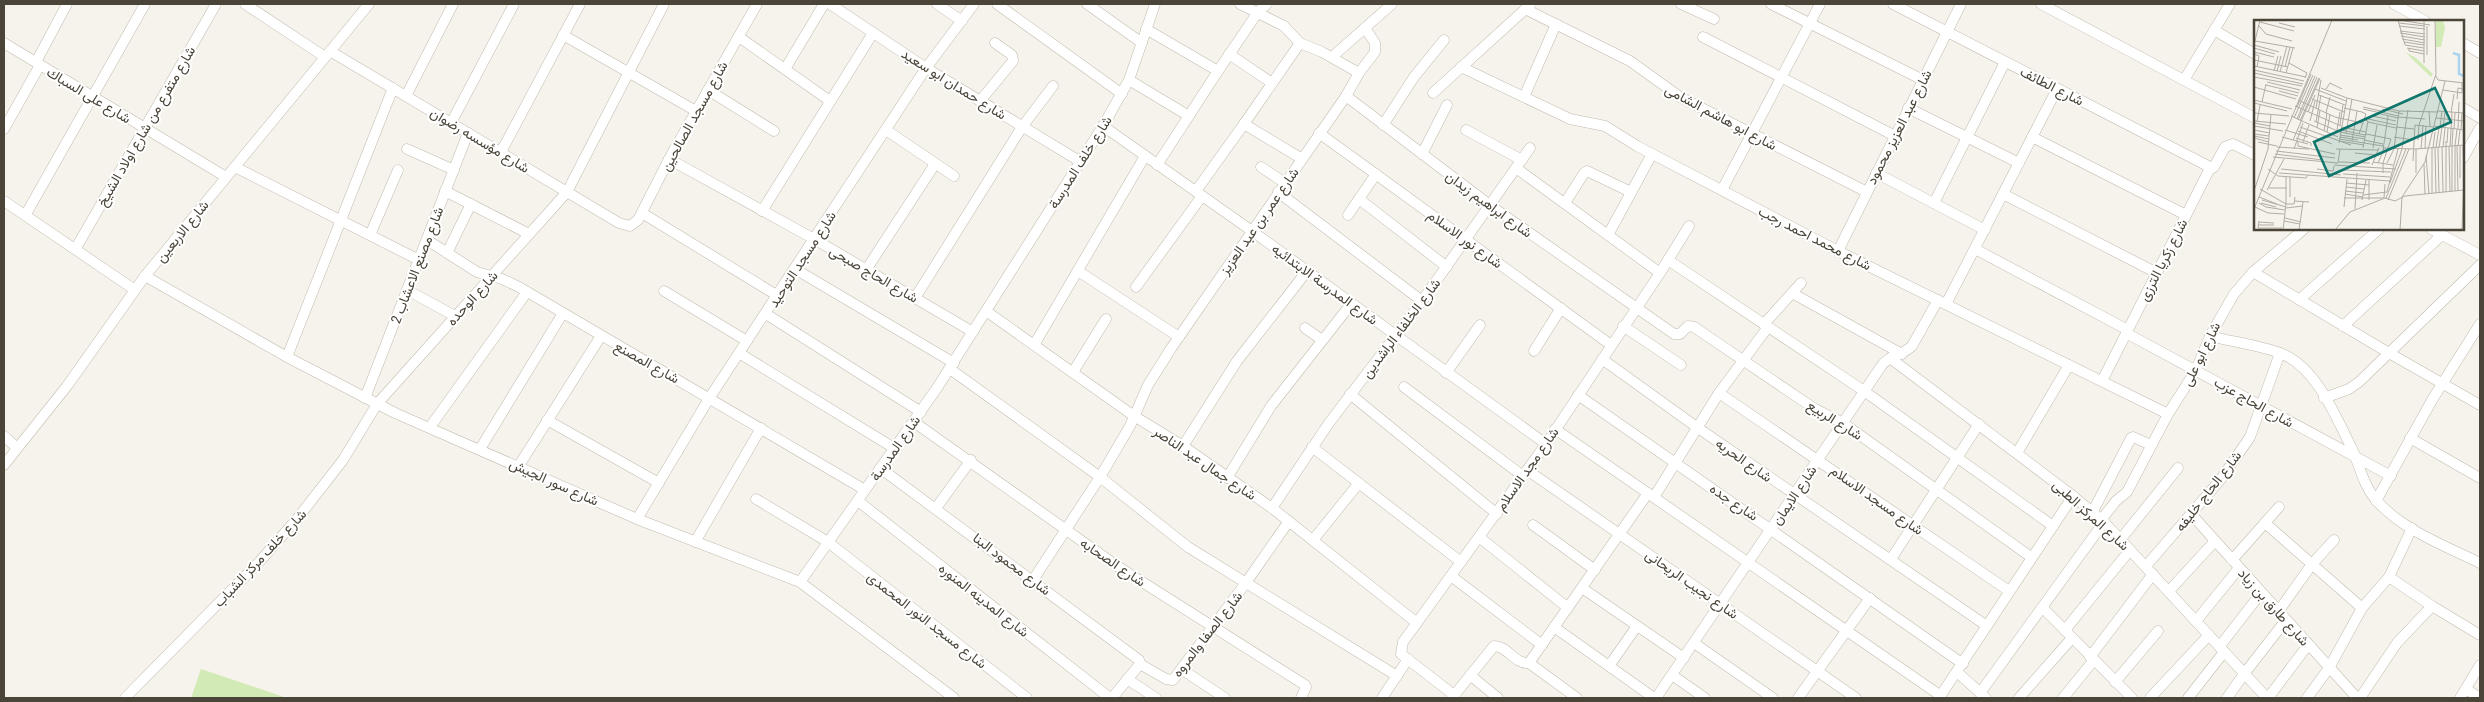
<svg xmlns="http://www.w3.org/2000/svg" width="2484" height="702" viewBox="0 0 2484 702" font-family="'Roboto Condensed',Vazirmatn,sans-serif">
<style>
.garden{fill:#d2eab5}
.lines{fill:none;stroke-linecap:round;stroke-linejoin:round}
.minor-casing{stroke:#c2bbae;stroke-width:11}
.minor{stroke:#fff;stroke-width:10}
.labels{text-anchor:middle;stroke-width:4;stroke-linejoin:round;paint-order:stroke}
.street-label{font-size:14px;fill:#4b4439;stroke:#fff}
.inset-river{fill:none;stroke:#a9d4f2;stroke-width:2.5}
.inset-road{fill:none;stroke:#b2ada4;stroke-width:1}
.view{fill:#0f766e;fill-opacity:0.15;stroke:#0f766e;stroke-width:2.5}
.inset-edge{fill:none;stroke:#4b4439;stroke-width:2.5}
</style>
<rect width="100%" height="100%" fill="#f6f3ec"/>
<!-- garden -->
<path class="garden" d="M201 669 287 698H191Z"/>
<g class="lines">
<!-- minor casing -->
<g class="minor-casing">
<g id="minor">
<path d="M245 4 325 57"/>
<path d="M830 4 926 68 1081 162"/>
<path d="M937 4 962 21"/>
<path d="M997 4 1122 94"/>
<path d="M1087 4 1142 43"/>
<path d="M1240 4 1284 26 1300 43 1322 52 1359 73"/>
<path d="M1681 4 1714 19"/>
<path d="M1771 4 1923 80"/>
<path d="M1893 4 2212 168"/>
<path d="M2041 4 2255 118"/>
<path d="M2394 4 2425 21"/>
<path d="M1525 9 1630 61 1680 97 1867 192"/>
<path d="M1146 29 1218 71"/>
<path d="M2214 30 2255 54"/>
<path d="M563 35 696 111"/>
<path d="M739 37 830 101"/>
<path d="M1703 37 1895 136"/>
<path d="M4 43 226 177"/>
<path d="M2463 43 2480 53"/>
<path d="M330 51 619 223 630 226 638 220 669 159 757 4"/>
<path d="M1229 54 1272 83"/>
<path d="M1332 57 1392 4"/>
<path d="M36 62 67 4"/>
<path d="M1461 67 1570 119 1605 126 1637 146 1838 251 2168 414"/>
<path d="M785 69 824 4"/>
<path d="M1129 80 1189 116"/>
<path d="M2184 80 2230 4"/>
<path d="M708 90 774 131"/>
<path d="M1433 93 1531 4"/>
<path d="M406 96 453 4"/>
<path d="M1346 96 1491 206 1674 334H1680L1688 326 1694 327 1815 409 1843 423 2031 557"/>
<path d="M1524 97 1556 24"/>
<path d="M980 101 1013 61 1012 55 995 43"/>
<path d="M1908 108 2019 163"/>
<path d="M2463 108 2480 118"/>
<path d="M451 123 514 4"/>
<path d="M1244 124 1300 43"/>
<path d="M1383 125 1414 77 1444 40"/>
<path d="M1103 126 1252 231 1546 444"/>
<path d="M4 129 40 65"/>
<path d="M886 130 954 176"/>
<path d="M1466 130 1522 160"/>
<path d="M1319 133 1611 345"/>
<path d="M2032 137 2186 215"/>
<path d="M407 149 454 170"/>
<path d="M501 152 580 4"/>
<path d="M1422 154 1447 105"/>
<path d="M2463 158 2480 128"/>
<path d="M669 159 814 239 973 332"/>
<path d="M1157 165 1218 71 1258 12 1267 4"/>
<path d="M235 167 419 260"/>
<path d="M1261 167 1285 183"/>
<path d="M1516 168 1660 273"/>
<path d="M1876 173 1985 230"/>
<path d="M1722 190 1820 4"/>
<path d="M445 191 529 234"/>
<path d="M1196 191 1244 124 1302 159"/>
<path d="M1278 192 1422 301"/>
<path d="M2003 194 2157 273"/>
<path d="M1359 199 1447 267"/>
<path d="M4 201 135 290"/>
<path d="M1565 203 1584 173 1587 171 1631 192"/>
<path d="M1934 203 2005 62"/>
<path d="M762 211 873 33"/>
<path d="M642 213 778 296"/>
<path d="M26 214 145 4"/>
<path d="M1348 215 1376 174"/>
<path d="M2431 229 2480 255"/>
<path d="M370 235 398 170"/>
<path d="M1608 235 1652 154"/>
<path d="M427 240 477 272 502 279 519 287 865 490"/>
<path d="M76 248 216 4"/>
<path d="M1975 249 2128 330"/>
<path d="M1838 251 1961 4"/>
<path d="M447 253 471 204"/>
<path d="M1668 260 1864 391 2053 526"/>
<path d="M795 269 954 363"/>
<path d="M866 270 935 164"/>
<path d="M1078 271 1179 337"/>
<path d="M2253 272 2389 353 2480 405"/>
<path d="M145 276 287 357 395 413 637 519 800 582 954 698"/>
<path d="M1136 287 1202 196"/>
<path d="M407 290 455 316"/>
<path d="M664 291 747 341"/>
<path d="M1792 293 1902 354"/>
<path d="M915 298 1022 127 1053 86"/>
<path d="M2299 300 2379 229"/>
<path d="M1946 304 2057 89"/>
<path d="M986 311 1134 416 1183 446 1272 508 1417 623"/>
<path d="M766 314 921 412"/>
<path d="M1764 324 1801 283"/>
<path d="M1623 326 1681 365"/>
<path d="M2343 326 2442 235"/>
<path d="M1305 328 1322 340"/>
<path d="M2126 333 2391 476"/>
<path d="M2210 336C2233 342 2258 345 2280 353 2316 366 2336 417 2352 449 2360 466 2363 485 2376 500 2402 530 2446 546 2480 563"/>
<path d="M1034 345 1145 156"/>
<path d="M1534 351 1561 308"/>
<path d="M739 353 894 448"/>
<path d="M287 357 393 88"/>
<path d="M1890 358 2073 496 2104 522 2267 698"/>
<path d="M1602 359 1698 428 1987 626"/>
<path d="M950 369 1100 477 1188 547 1397 676"/>
<path d="M1073 372 1106 319"/>
<path d="M1446 373 1480 325"/>
<path d="M2102 381 2209 170 2214 167 2225 147 2233 144 2255 155"/>
<path d="M1404 387 1523 476"/>
<path d="M1719 393 2009 591"/>
<path d="M1350 394 1497 514"/>
<path d="M1578 395 1963 664"/>
<path d="M365 398 468 133"/>
<path d="M2324 398 2349 389 2359 382 2480 265"/>
<path d="M547 420 659 483"/>
<path d="M914 422 1117 566 1305 685 1306 687 1301 698"/>
<path d="M430 427 527 292"/>
<path d="M1555 429 1941 696"/>
<path d="M4 436 17 448"/>
<path d="M2410 438 2480 478"/>
<path d="M1183 446 1237 361 1307 271"/>
<path d="M1312 447 1461 562"/>
<path d="M480 449 563 313"/>
<path d="M2017 453 2069 365"/>
<path d="M4 465 67 386 145 276 369 4"/>
<path d="M518 467 601 336"/>
<path d="M880 468 1139 660 1140 664"/>
<path d="M1527 470 1856 698"/>
<path d="M1227 478 1271 406 1351 304"/>
<path d="M1654 497 1719 393 1768 327"/>
<path d="M756 499 828 542 1027 698"/>
<path d="M858 501 1110 698"/>
<path d="M2376 501 2432 400 2480 324"/>
<path d="M936 508 971 460"/>
<path d="M1272 508 1329 423 1422 301 1530 148"/>
<path d="M2092 513 2131 438 2133 437 2151 445"/>
<path d="M2192 515 2357 698"/>
<path d="M637 519 710 397 926 68 974 4"/>
<path d="M2101 520 2116 501 2127 492 2168 414 2196 370 2210 336 2234 294 2253 272 2304 229"/>
<path d="M2265 523 2362 608"/>
<path d="M1533 525 1595 570"/>
<path d="M1479 537 1568 608"/>
<path d="M1313 540 1359 483"/>
<path d="M2120 540 2178 468"/>
<path d="M695 542 761 428"/>
<path d="M1891 559 1979 424"/>
<path d="M2232 560 2279 507"/>
<path d="M2146 566 2221 479 2250 437 2280 353"/>
<path d="M1451 576 1542 645"/>
<path d="M2389 577 2432 606 2480 635"/>
<path d="M1033 580 1100 477 1130 426 1148 385 1172 347 1346 96 1359 73 1375 52V43L1365 28"/>
<path d="M800 582 937 388 1103 126 1129 80 1155 4"/>
<path d="M1582 588 1684 658"/>
<path d="M2169 591 2215 541"/>
<path d="M2043 608 2132 698"/>
<path d="M2278 612 2312 564 2334 540"/>
<path d="M2196 621 2239 568"/>
<path d="M1554 627 1654 698"/>
<path d="M2065 630 2130 550"/>
<path d="M1694 643 1773 698"/>
<path d="M2220 646 2261 593"/>
<path d="M2090 657 2153 574"/>
<path d="M1529 663 1648 493"/>
<path d="M1529 663 1577 698"/>
<path d="M1609 666 1637 626"/>
<path d="M1181 669 1225 698"/>
<path d="M1957 672 1986 698"/>
<path d="M1470 675 1498 698"/>
<path d="M1672 675 1705 698"/>
<path d="M1127 679 1156 698"/>
<path d="M2115 682 2158 631"/>
<path d="M2466 689 2480 698"/>
<path d="M1980 693 2104 522"/>
<path d="M1454 695 1401 654 1403 642 1546 444 1660 273 1689 226"/>
<path d="M125 698 260 561 297 519 343 460 377 404 567 192 664 4"/>
<path d="M1112 698 1140 664 1166 679 1173 680 1245 584 1289 521"/>
<path d="M1382 698 1408 659"/>
<path d="M1452 698 1494 646C1508 646 1514 664 1529 663"/>
<path d="M1656 698 1882 365C1890 355 1903 355 1912 346L1938 300"/>
<path d="M1798 698 1870 598"/>
<path d="M1939 698 2073 496"/>
<path d="M2019 698 2072 638"/>
<path d="M2063 698 2094 660"/>
<path d="M2150 698 2209 635"/>
<path d="M2188 698 2224 652"/>
<path d="M2227 698 2244 674 2286 620"/>
<path d="M2268 698 2308 645"/>
<path d="M2307 698 2329 668 2362 608 2389 577 2412 528"/>
<path d="M2360 698 2397 643 2432 606"/>
<path d="M2460 698 2480 665"/>
</g>
</g>
<!-- minor -->
<use href="#minor" class="minor"/>
</g>
<g class="labels">
<!-- street labels -->
<g class="street-label">
<text transform="translate(954 84) rotate(32)" y="5">شارع حمدان ابو سعيد</text>
<text transform="translate(2052 86) rotate(27)" y="5">شارع الطائف</text>
<text transform="translate(89 95) rotate(31)" y="5">شارع على السباك</text>
<text transform="translate(694 116) rotate(-61)" y="5">شارع مسجد الصالحين</text>
<text transform="translate(1721 117) rotate(28)" y="5">شارع ابو هاشم الشامى</text>
<text transform="translate(146 126) rotate(-60)" y="5">شارع متفرع من شارع اولاد الشيخ</text>
<text transform="translate(1899 127) rotate(-63)" y="5">شارع عبد العزيز محمود</text>
<text transform="translate(480 140) rotate(31)" y="5">شارع مؤسسه رضوان</text>
<text transform="translate(1080 162) rotate(-58)" y="5">شارع خلف المدرسة</text>
<text transform="translate(1489 204) rotate(36)" y="5">شارع ابراهيم زيدان</text>
<text transform="translate(1259 221) rotate(-55)" y="5">شارع عمر بن عبد العزيز</text>
<text transform="translate(182 231) rotate(-51)" y="5">شارع الاربعين</text>
<text transform="translate(1815 238) rotate(27)" y="5">شارع محمد احمد رجب</text>
<text transform="translate(1465 239) rotate(36)" y="5">شارع نور الاسلام</text>
<text transform="translate(802 259) rotate(-57)" y="5">شارع مسجد التوحيد</text>
<text transform="translate(2163 260) rotate(-63)" y="5">شارع زكريا الترزى</text>
<text transform="translate(417 265) rotate(-69)" y="5">شارع مصنع الاعشاب 2</text>
<text transform="translate(874 274) rotate(30)" y="5">شارع الحاج صبحى</text>
<text transform="translate(1325 284) rotate(36)" y="5">شارع المدرسة الابتدائيه</text>
<text transform="translate(472 298) rotate(-48)" y="5">شارع الوحده</text>
<text transform="translate(1401 328) rotate(-53)" y="5">شارع الخلفاء الراشدين</text>
<text transform="translate(2201 354) rotate(-64)" y="5">شارع ابو على</text>
<text transform="translate(647 362) rotate(29)" y="5">شارع المصنع</text>
<text transform="translate(2254 402) rotate(29)" y="5">شارع الحاج عزب</text>
<text transform="translate(1835 420) rotate(32)" y="5">شارع الربيع</text>
<text transform="translate(895 448) rotate(-55)" y="5">شارع المدرسة</text>
<text transform="translate(1744 460) rotate(35)" y="5">شارع الحريه</text>
<text transform="translate(1205 463) rotate(34)" y="5">شارع جمال عبد الناصر</text>
<text transform="translate(1527 469) rotate(-55)" y="5">شارع مجد الاسلام</text>
<text transform="translate(554 482) rotate(24)" y="5">شارع سور الجيش</text>
<text transform="translate(2208 491) rotate(-52)" y="5">شارع الحاج خليفه</text>
<text transform="translate(1794 495) rotate(-56)" y="5">شارع الايمان</text>
<text transform="translate(1877 500) rotate(35)" y="5">شارع مسجد الاسلام</text>
<text transform="translate(1734 502) rotate(34)" y="5">شارع جده</text>
<text transform="translate(2091 515) rotate(42)" y="5">شارع المركز الطبى</text>
<text transform="translate(260 558) rotate(-47)" y="5">شارع خلف مركز الشباب</text>
<text transform="translate(1113 562) rotate(34)" y="5">شارع الصحابه</text>
<text transform="translate(1012 564) rotate(37)" y="5">شارع محمود البنا</text>
<text transform="translate(1692 584) rotate(35)" y="5">شارع نجيب الريحانى</text>
<text transform="translate(984 600) rotate(38)" y="5">شارع المدينه المنوره</text>
<text transform="translate(2274 607) rotate(48)" y="5">شارع طارق بن زياد</text>
<text transform="translate(927 620) rotate(38)" y="5">شارع مسجد النور المحمدى</text>
<text transform="translate(1207 634) rotate(-52)" y="5">شارع الصفا والمروه</text>
</g>
</g>
<!-- overview -->
<g transform="translate(2254 20)">
<rect width="210" height="210" fill="#f6f3ec"/>
<path d="M151 32 162 38 179 54 177 57Z" fill="#d2eab5"/>
<path d="M182 0H189L191 8 187 27H182Z" fill="#d2eab5"/>
<path class="inset-river" d="M199 33 205 35V54L210 56"/>
<path class="inset-road" d="M144 0 151 25 170 28M145 0 176 5M6 2 40 11M25 3 41 7M145 3 171 6M5 6 12 14 38 21M145 6 171 9M173 6V35M146 11 171 14M146 13 171 17M147 16 171 20M148 19 171 23M1 21 41 28M150 22 170 25M0 25 25 32M0 25 6 0M0 28 21 34M153 28 170 31M155 28V31L170 34M0 32 20 37M0 34 5 36 3 47M0 40 34 47M35 43 53 53 51 58M170 43V0M0 46 52 57M31 47 36 27M0 50 50 61M20 51 24 36M23 51 27 36M26 52 33 26M0 53 49 64M32 53 39 28M182 56 184 60 210 63M0 57 48 66M13 62 46 70M12 65 45 73M0 67 42 79M67 68 93 78 85 123M61 69 92 81M72 69 76 63 88 69M189 70 208 73V63M25 71 44 76M65 75 91 85M93 78 145 91 184 92M58 79 90 92M203 79 204 68 209 69M0 80 38 89M44 80 81 97 108 103M8 82 12 64M0 83 33 91M41 86 87 106M43 87 57 54M109 87 127 91M62 88 67 60M90 88 108 92M109 89 127 93M128 89 149 94M175 91 176 106M184 91 210 93M54 92 61 75M127 92 144 96M0 93 35 96M72 93 76 77M197 93 200 74M127 94 144 98M37 96 84 117M118 96 142 101M144 97 171 99M40 98 59 55M182 98 210 101M43 99 61 56M114 99 142 105M44 100 63 57M0 101 32 104M46 101 65 58M56 101 61 81M60 101 86 112M3 102 6 85M62 102 67 75M114 102 142 108M0 103 16 106M86 105 89 85M0 106 29 111M180 106 210 110M46 107 97 125M87 107 112 112M142 107 160 109M186 107 188 91M63 108 66 90M189 108 191 92M200 109 201 93M204 109 205 82M207 109 208 93M0 110 16 113M31 110 54 117M83 110 86 92M87 110 111 115M44 111 78 124M70 111 73 93M73 112 76 94M86 112 111 117M92 113 98 79M0 114 15 116M105 114 112 94 108 92M112 114 137 119M86 115 111 119M0 116 15 119M28 117 54 124M86 117 104 120M140 117 159 120M0 118 15 122M42 118 57 123V126M85 119 129 126M39 120 66 58M110 120 129 124M164 120 165 105 182 54 181 0M44 121V126L81 134M85 121 110 125M98 121 103 91M192 121V172M4 122 23 126M49 122 55 105M193 123 194 108M198 126V171M198 126 199 109M201 126V171M201 126 203 109M203 126 204 171M204 126 206 110M206 126V158M209 126 210 155M23 127 55 129M188 127 189 172M189 127 191 108M195 127 196 172M196 127 198 93M109 128 114 101 111 100M119 128 123 105M129 128 162 129 210 125M148 128 154 90M178 128V173M179 128 181 112M181 128 182 173M182 128 185 107M184 128 185 173M185 128 188 107M40 129 49 103M82 129 124 130M140 129 145 91M162 129V153M167 129 169 105M171 129 172 106M129 130 134 96M22 131 81 138M101 133 122 135M21 134 69 140M172 136 175 174M19 137 84 143 86 129M159 141 161 105 179 107M85 142 116 143M119 142 139 145M124 143 130 129M133 143 140 129M170 144 171 174M80 145 142 149M118 145 125 128M14 149 24 156 52 158 54 155M27 149 87 155M63 149 79 151 80 146M89 150 137 152M25 153 136 161M129 153V143L137 119M89 154 136 157M32 157V184H40L41 177M36 157V177M115 160V180M92 163 115 165M136 163 148 129M92 167 110 169M1 168 14 129 17 94M15 168H33M6 169 32 184 29 210M13 170 30 139M91 171 109 173M91 174 109 177M109 175 133 172 144 129M5 177 23 184M90 178H130L131 164M132 178 152 129M8 180 32 187M108 180 112 160M134 180 155 129M40 181 55 182M5 183 12 187 31 190M7 183 22 187M1 187 14 193 30 194M90 187 93 159M32 188 49 186M0 189 78 0M101 189 103 153M31 198 47 202M5 201 4 208H28M30 201 46 204M5 202 20 203M4 205H20M45 210 49 182M81 210 96 192 131 178 141 181 151 176 210 170M146 210 148 177 171 142 191 61M208 210 210 158"/>
<path class="view" d="M181 68 197 102 75 156 60 122Z"/>
<rect width="210" height="210" class="inset-edge"/>
</g>
<!-- border -->
<rect width="2484" height="702" fill="none" stroke="#4b4439" stroke-width="10"/>
</svg>
